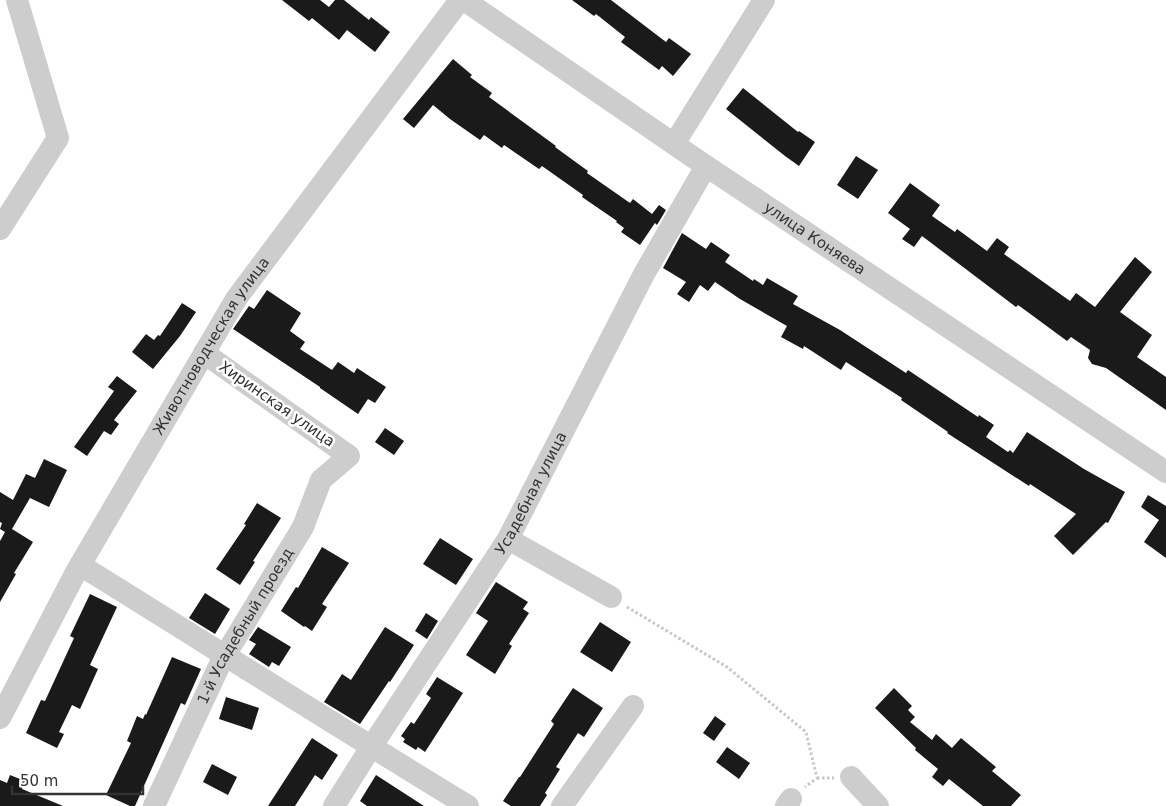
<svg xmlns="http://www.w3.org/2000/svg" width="1166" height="806" viewBox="0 0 1166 806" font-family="'DejaVu Sans',sans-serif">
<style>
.building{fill:#1a1a1a}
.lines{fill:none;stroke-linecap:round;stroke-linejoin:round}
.path{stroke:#c7c7c7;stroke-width:3;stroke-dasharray:2.5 2.5;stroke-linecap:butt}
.minor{stroke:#cdcdcd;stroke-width:22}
.labels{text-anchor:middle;stroke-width:5;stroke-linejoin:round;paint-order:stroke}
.street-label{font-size:15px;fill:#333;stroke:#fff}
</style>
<rect width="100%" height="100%" fill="#fff"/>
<!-- building -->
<g class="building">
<path d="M282 0H320L329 7 335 0H344L369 20 371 17 390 32 375 52 347 30 339 40 312 18 309 21Z"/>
<path d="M572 0H611L666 42 669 38 691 54 673 76 662 66 659 70 621 42 625 37 596 14 594 16Z"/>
<path d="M453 59 472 75 470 77 492 93 489 97 556 146 555 147 588 171 587 173 630 203 633 199 652 214 659 205 666 210 657 225 655 223 640 245 621 232 624 228 616 222 617 221 582 197 583 195 542 166 539 169 504 145 502 148 484 135 480 140 450 119 433 105 414 128 403 119Z"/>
<path d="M743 88 798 132 799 131 815 142 799 166 785 156 726 109Z"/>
<path d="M856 156 878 170 858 199 837 185Z"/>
<path d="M910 183 940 205 932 216 955 232 957 229 987 251 997 238 1009 247 1004 254 1070 301 1076 293 1095 307 1135 257 1152 272 1120 312 1152 335 1137 357 1166 377V410L1106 368 1092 364 1088 358 1090 350 1071 337 1067 341 1029 313 1018 305 1016 307 922 236 914 247 902 239 910 229 888 213Z"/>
<path d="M682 233 706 249 711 242 730 255 725 262 753 281 754 279 763 285 767 278 798 296 793 304 840 330 906 373 908 370 978 417 979 415 994 425 986 437 1008 452 1010 450 1013 453 1027 432 1084 469 1125 492 1108 523 1106 522 1073 555 1054 536 1076 514 1030 484 1029 486 947 433 948 432 901 400 902 398 846 362 841 370 804 346 803 349 781 337 787 326 740 299 715 282 708 291 700 285 689 302 677 294 686 282 663 268Z"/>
<path d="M267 290 301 313 290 331 305 342 300 349 332 370 338 362 354 373 357 368 386 387 375 403 368 399 358 414 320 388V387L233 329 249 306 254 309Z"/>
<path d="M182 303 196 312 180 336 153 369 132 352 146 334 154 340 158 335 160 336Z"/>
<path d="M117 376 137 391 114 420 119 424 111 435 104 431 87 456 74 447 114 391 108 387Z"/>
<path d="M385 428 404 441 394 455 375 442Z"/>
<path d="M44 459 67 470 49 507 30 498 12 529 33 542 14 573 16 574 0 602V541L5 532 0 529 2 523 0 522V492L13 500 26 474 35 478Z"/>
<path d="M1148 495 1166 506V558L1144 542 1159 520 1141 507Z"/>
<path d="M257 503 281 518 253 561 255 562 240 585 216 569 246 525 244 524Z"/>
<path d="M440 538 473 559 456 585 423 564Z"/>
<path d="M322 547 349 563 322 604 327 607 312 631 305 626 304 627 281 611 296 587 298 588Z"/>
<path d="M496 582 528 602 523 609 529 613 509 644 512 646 495 674 466 655 488 621 476 613Z"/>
<path d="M205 593 230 609 215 634 189 618Z"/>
<path d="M90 594 117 607 90 665 98 669 80 709 72 705 59 732 64 734 57 748 26 733 41 700 45 701 74 638 70 636Z"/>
<path d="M426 613 438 621 427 639 415 631Z"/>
<path d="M600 622 631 642 612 672 580 652Z"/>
<path d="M258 627 291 647 279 666 272 662 269 667 249 654 256 644 249 640Z"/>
<path d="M385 627 414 645 390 682 389 681 360 724 324 702 342 674 351 680Z"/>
<path d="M172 657 201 669 185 705 181 703 135 806H130L106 795 131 743 127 741 137 716 143 719 145 714 146 715Z"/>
<path d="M437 677 463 693 425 752 418 747 416 750 403 742 405 739 401 736 411 722 414 724 431 698 426 694Z"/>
<path d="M573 688 603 708 584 737 578 733 556 767 560 769 545 793 547 795 540 806H511L503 801 519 777H520L554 724 551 721Z"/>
<path d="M894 688 912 706 908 710 915 717 910 722 932 740 936 734 952 748 961 738 996 767 992 771 1021 795 1011 806H983L949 779 943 786 932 777 938 769 915 750 916 748 875 708Z"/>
<path d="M226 697 259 708 252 730 219 719Z"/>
<path d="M715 716 726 724 714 741 703 733Z"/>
<path d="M312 738 338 755 322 780 315 775 295 806H268Z"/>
<path d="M727 747 750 763 739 779 716 762Z"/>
<path d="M212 764 237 777 228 795 203 782Z"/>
<path d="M10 775 25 781 22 789 63 806H0V780L7 783Z"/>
<path d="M376 775 424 806H367L360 801Z"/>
</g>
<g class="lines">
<!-- path -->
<g class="path">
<path d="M627 607 727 667 806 732 817 778 805 787"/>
<path d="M817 778H834"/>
</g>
<!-- minor -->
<g class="minor">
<path id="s1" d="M464 0 706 166 1166 472"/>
<path d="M674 144 764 0"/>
<path d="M0 229 58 138 17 0"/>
<path d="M508 539 611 597"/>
<path d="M80 565C209 645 338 727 468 806"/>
<path id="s2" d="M0 718 76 572 236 299 460 0"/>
<path d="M851 777 878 806"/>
<path id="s3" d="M154 806 221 662 303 527 321 480 349 456 204 353"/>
<path id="s4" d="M334 806 366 755 508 539 644 274 706 166"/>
<path d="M562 806 633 706"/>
<path d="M786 806 791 799"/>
</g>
</g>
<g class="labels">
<!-- street labels -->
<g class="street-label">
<text dy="5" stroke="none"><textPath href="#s1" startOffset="424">улица Коняева</textPath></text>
<text dy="5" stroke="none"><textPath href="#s2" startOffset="428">Животноводческая улица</textPath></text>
<text transform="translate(277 404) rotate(35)" y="5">Хиринская улица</text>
<text dy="5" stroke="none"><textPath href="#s4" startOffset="370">Усадебная улица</textPath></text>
<text dy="5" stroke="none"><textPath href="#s3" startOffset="202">1-й Усадебный проезд</textPath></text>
</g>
</g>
<!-- scale -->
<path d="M12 786v8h131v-8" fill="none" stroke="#333333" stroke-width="2.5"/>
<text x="20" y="786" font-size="15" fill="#333333" stroke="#ffffff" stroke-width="4" paint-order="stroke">50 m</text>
</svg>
